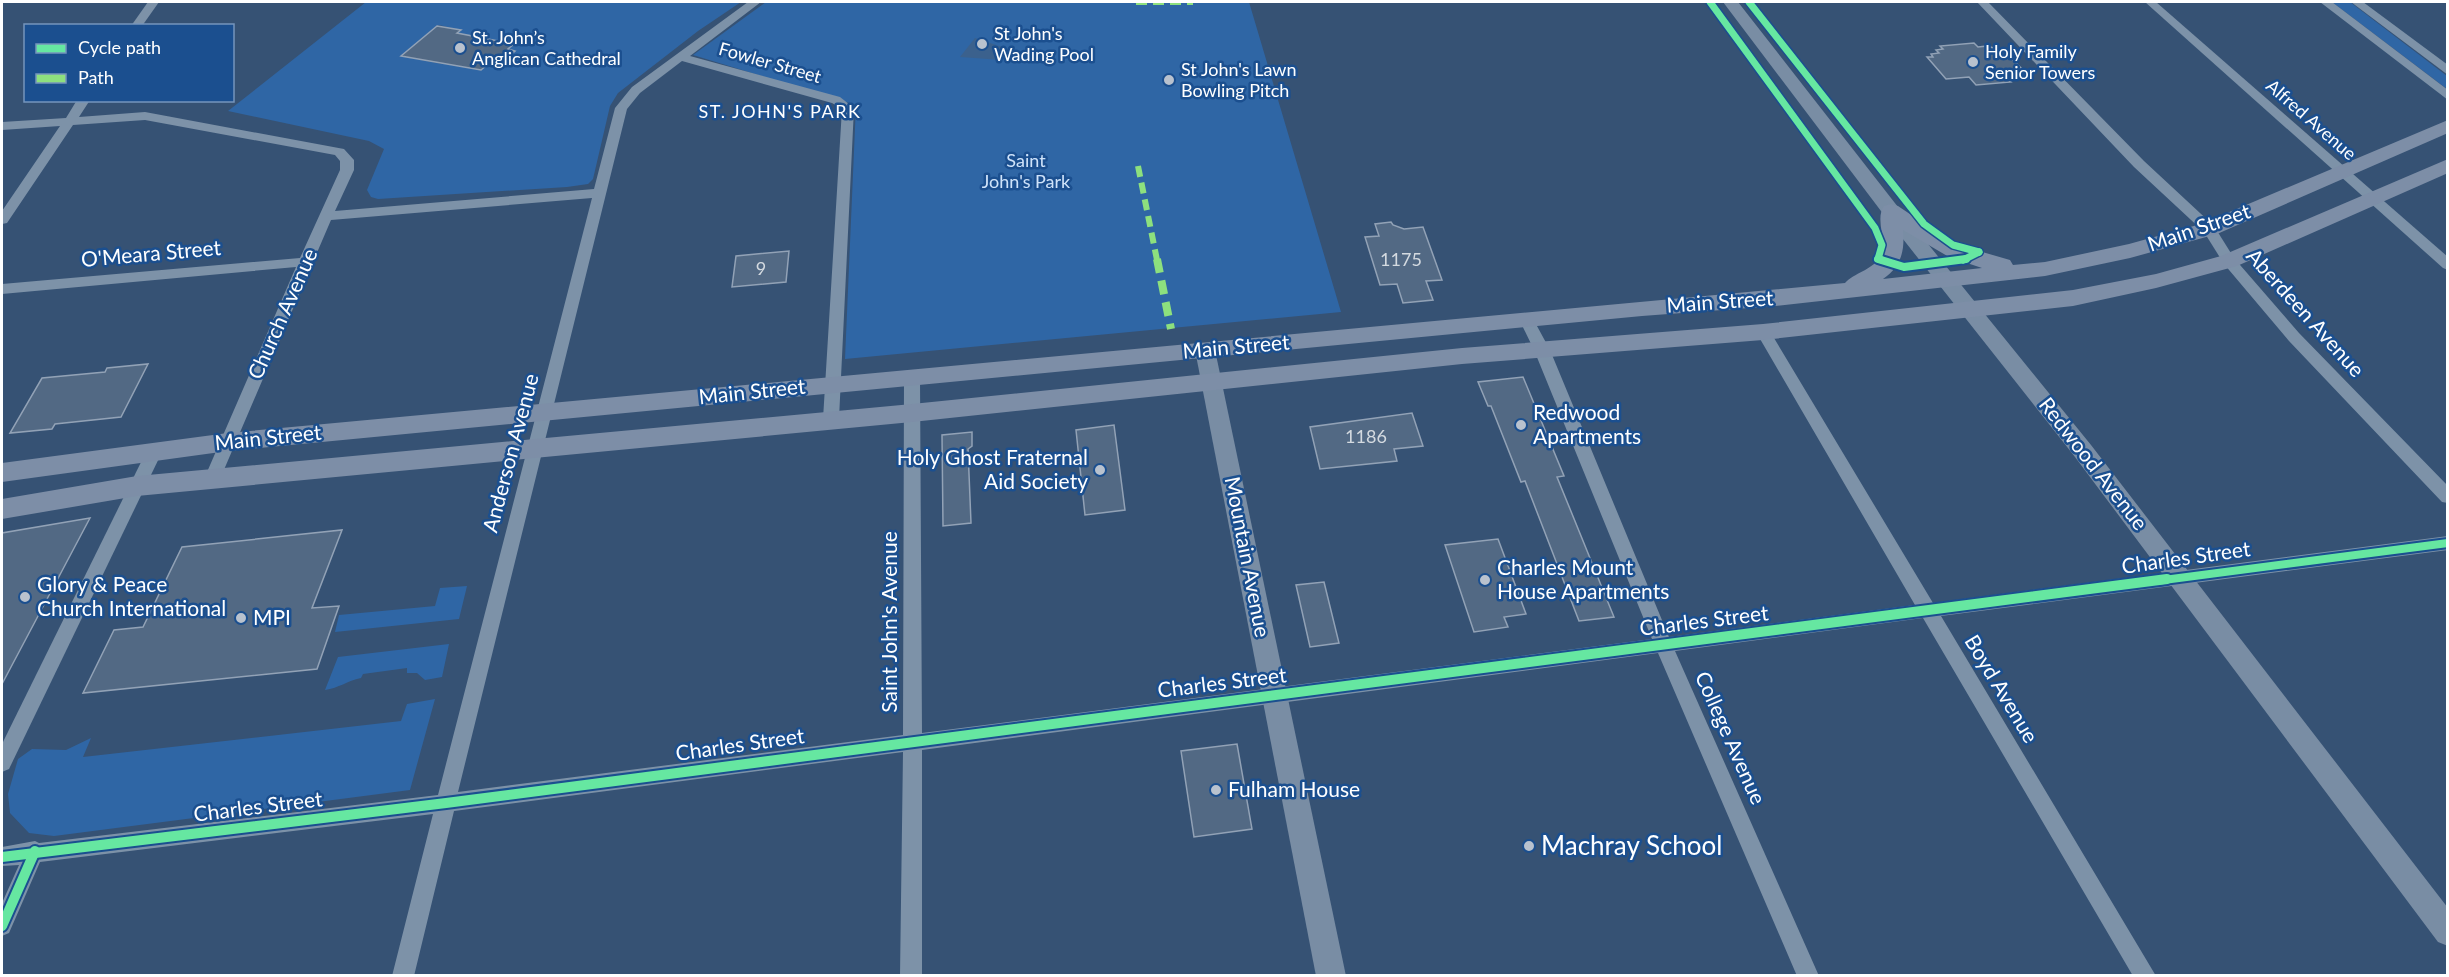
<svg xmlns="http://www.w3.org/2000/svg" width="2449" height="977" viewBox="0 0 2449 977" font-family="Lato,sans-serif">
<style>
.green{fill:#2f66a5;fill-rule:evenodd}
.water{fill:#3b618d}
.building{fill:#526984;stroke:#92a2b6;stroke-width:1.5}
.lines{fill:none;stroke-linecap:round;stroke-linejoin:round}
.street{fill:#7d92a8;fill-rule:evenodd}
.secondary{fill:#798da4;fill-rule:evenodd}
.primary{fill:#7d8ea7;fill-rule:evenodd}
.quiet-far1{stroke:#8de07e;stroke-width:6;stroke-dasharray:11 6;stroke-linecap:butt}
.quiet{stroke:#8de07e;stroke-width:8;stroke-dasharray:14 8;stroke-linecap:butt}
.cycleway-far2-casing{stroke:#1b4f8f;stroke-width:10}
.cycleway-far1-casing{stroke:#1b4f8f;stroke-width:12}
.cycleway-casing{stroke:#1b4f8f;stroke-width:14}
.cycleway-far2{stroke:#66e7a1;stroke-width:7}
.cycleway-far1{stroke:#66e7a1;stroke-width:8}
.cycleway{stroke:#66e7a1;stroke-width:10}
.poi-dot{fill:#b9c2ce;stroke:#1b4f8f;stroke-width:2}
.labels{text-anchor:middle;stroke-width:5;stroke-linejoin:round;paint-order:stroke}
.far-poi-label{font-size:18px;fill:#fff;stroke:#1b4f8f;text-anchor:start}
.far-street-label{font-size:18px;fill:#fff;stroke:#1b4f8f}
.far-neighbourhood-label{font-size:18px;letter-spacing:1.5px;fill:#fff;stroke:#1b4f8f}
.far-park-label{font-size:18px;fill:#cfe3fa;stroke:#1b4f8f}
.number-label{font-size:18px;fill:#d4dae0}
.street-label{font-size:21px;fill:#fff;stroke:#1b4f8f}
.poi-label{font-size:21px;fill:#fff;stroke:#1b4f8f;text-anchor:start}
.near-poi-label{font-size:26px;fill:#fff;stroke:#1b4f8f;text-anchor:start}
</style>
<rect width="100%" height="100%" fill="#365274"/>
<!-- green -->
<g class="green">
<path d="M366 2H741L698 31 618 93 610 106 593 179 588 184 567 187 378 199 371 197 367 190 384 149 369 141 228 111ZM439 25 460 30 457 33 495 47 505 39 517 41 508 49 514 51 496 67 487 65 481 70 448 58 442 64 401 56Z"/>
<path d="M766 2H1249L1341 312 845 359 856 105 693 55Z"/>
<path d="M2332 2H2350L2447 76V89Z"/>
<path d="M467 586 459 619 335 632 339 615 435 606 440 588Z"/>
<path d="M449 644 442 677 425 680 417 673H407V668L363 674 361 678C347 681 339 688 325 690L338 657Z"/>
<path d="M435 699 410 790 54 836 29 833 10 813 8 794 18 759 32 749 66 750 91 738 83 757 401 721 407 704Z"/>
</g>
<!-- water -->
<path class="water" d="M975 38 1011 50 1002 60 960 57Z"/>
<!-- building -->
<g class="building">
<path d="M437 26 461 30 457 33 514 44 508 49 515 51 496 67 487 65 481 70 401 56Z"/>
<path d="M1974 43 1978 47 1987 46 2004 51 2023 70 2018 71 2020 74H2012L2016 78 2008 79 2011 82 1976 85 1969 77 1946 79 1927 57H1933L1931 54 1939 53 1936 50 1943 49 1940 46Z"/>
<path d="M1391 222 1393 225 1404 229 1423 227 1442 280 1426 281 1433 300 1403 303 1397 284 1380 285 1365 237 1379 236 1375 224Z"/>
<path d="M789 251 786 282 732 287 736 256Z"/>
<path d="M148 364 121 417 55 424 52 429 10 433 42 378 105 372 107 368Z"/>
<path d="M1523 377 1564 476 1557 477 1614 617 1579 621 1525 481 1521 482 1491 406H1488L1478 382Z"/>
<path d="M1412 413 1423 446 1394 449 1397 461 1320 469 1310 427Z"/>
<path d="M1114 425 1125 510 1085 515 1076 430Z"/>
<path d="M972 432V446L968 449 971 523 943 526 942 435Z"/>
<path d="M90 518 2 684V533Z"/>
<path d="M342 530 312 608 339 606 317 669 83 693 114 630 143 627 182 547Z"/>
<path d="M1498 539 1526 614 1504 617 1508 627 1474 632 1445 545Z"/>
<path d="M1324 582 1339 643 1310 647 1296 585Z"/>
<path d="M1237 744 1252 829 1194 837 1181 751Z"/>
</g>
<g class="lines">
<!-- street -->
<g class="street">
<path d="M148 2H159L142 26H131Z"/>
<path d="M748 2H761L690 56 840 97 854 108 839 419 837 423H825L823 419 842 109 832 103 682 61 640 93 627 109 458 792 903 735 904 378 907 374H917L920 378 922 733 1652 639 1534 350 1519 319 1526 314 1531 315 1550 350 1669 637 1915 605 1756 332 1763 327 1768 328 1933 603 2448 536V550L1941 616 2156 976H2133L1923 618 1675 651 1819 976H1797L1658 653 922 750V976H900L903 752 454 811 414 976H392L433 814 40 862 9 933 2 936V903L19 865 2 866V847L35 841 39 843 438 795 592 198 331 220 220 479 218 483 212 485 206 483 204 479 296 267 2 294V284L300 258 340 170V161L335 155 145 120 73 125 7 223 2 224V211L60 126 2 130V122L66 118 77 100H90L79 117 145 112 344 149 354 160V170L335 211 594 189 615 108 632 87Z"/>
<path d="M1977 2H1988L2144 161 2214 226 2234 258 2299 333 2448 486V503L2442 502 2289 341 2224 264 2204 232 2134 167Z"/>
<path d="M2145 2H2156L2448 257V270L2443 268Z"/>
<path d="M2320 2H2332L2448 90V100Z"/>
<path d="M2351 2H2363L2448 65V75Z"/>
<path d="M155 444 161 446 163 450 9 769 2 772V744L147 450 149 446Z"/>
</g>
<!-- secondary -->
<g class="secondary">
<path d="M1723 2H1738L1898 207 2091 445 2448 908V946L2438 942 2075 457 1884 215Z"/>
<path d="M1205 343 1212 345 1215 350 1346 976H1316L1195 350 1198 345Z"/>
</g>
<!-- primary -->
<g class="primary">
<path d="M2448 120V133L2217 234 2130 258 2045 276 1775 306 1642 316 228 451 2 482V463L228 433 1845 283C1854 273 1872 270 1879 258 1889 242 1874 220 1884 206L1891 204 1898 206 1938 233 1965 247 2010 260 2013 265 2045 262 2129 244 2201 224ZM1903 230 1949 257 1982 268 1883 279C1901 267 1905 251 1903 230Z"/>
<path d="M2448 159V173L2237 266 2156 288 2073 306 1763 340 1462 364 912 422 137 496 2 519V499L137 476 912 404 1462 348 1763 324 2073 290 2156 274 2221 256Z"/>
</g>
<!-- quiet-far1 -->
<g class="quiet-far1">
<path d="M1136 2H1193"/>
<path d="M1138 166 1157 260"/>
</g>
<!-- quiet -->
<path class="quiet" d="M1157 259 1171 329"/>
<!-- cycleway-far2 casing -->
<g class="cycleway-far2-casing">
<g id="cycleway-far2">
<path d="M1710 2 1875 228 1882 245 1878 259 1882 260"/>
<path d="M1749 2 1924 224 1953 245 1979 252"/>
<path d="M1963 260 1979 252"/>
</g>
</g>
<!-- cycleway-far1 casing -->
<g class="cycleway-far1-casing">
<g id="cycleway-far1">
<path d="M1878 259 1904 267 1966 259"/>
<path d="M2156 581 2448 543"/>
</g>
</g>
<!-- cycleway casing -->
<g class="cycleway-casing">
<g id="cycleway">
<path d="M2 857 446 803 2167 579"/>
<path d="M2 926 35 851"/>
</g>
</g>
<!-- cycleway-far2 -->
<use href="#cycleway-far2" class="cycleway-far2"/>
<!-- cycleway-far1 -->
<use href="#cycleway-far1" class="cycleway-far1"/>
<!-- cycleway -->
<use href="#cycleway" class="cycleway"/>
</g>
<!-- markers -->
<g class="poi-dot">
<circle cx="982" cy="44" r="6"/>
<circle cx="460" cy="48" r="6"/>
<circle cx="1973" cy="62" r="6"/>
<circle cx="1169" cy="80" r="6"/>
<circle cx="1521" cy="425" r="6"/>
<circle cx="1100" cy="470" r="6"/>
<circle cx="1485" cy="580" r="6"/>
<circle cx="25" cy="597" r="6"/>
<circle cx="241" cy="618" r="6"/>
<circle cx="1216" cy="790" r="6"/>
<circle cx="1529" cy="846" r="6"/>
</g>
<g class="labels">
<!-- far-poi labels -->
<g class="far-poi-label">
<text x="994" y="40">St John's<tspan x="994" dy="21">Wading Pool</tspan></text>
<text x="472" y="44">St. John’s<tspan x="472" dy="21">Anglican Cathedral</tspan></text>
<text x="1985" y="58">Holy Family<tspan x="1985" dy="21">Senior Towers</tspan></text>
<text x="1181" y="76">St John's Lawn<tspan x="1181" dy="21">Bowling Pitch</tspan></text>
</g>
<!-- far-street labels -->
<g class="far-street-label">
<text transform="translate(770 63) rotate(16)" y="6">Fowler Street</text>
<text transform="translate(2311 120) rotate(41)" y="6">Alfred Avenue</text>
</g>
<!-- far-neighbourhood labels -->
<g class="far-neighbourhood-label">
<text x="780" y="118">ST. JOHN'S PARK</text>
</g>
<!-- far-park labels -->
<g class="far-park-label">
<text x="1026" y="167">Saint<tspan x="1026" dy="21">John's Park</tspan></text>
</g>
<!-- number labels -->
<g class="number-label">
<text x="1401" y="266">1175</text>
<text x="761" y="275">9</text>
<text x="1366" y="443">1186</text>
</g>
<!-- street labels -->
<g class="street-label">
<text transform="translate(2199 228) rotate(-19)" y="7">Main Street</text>
<text transform="translate(151 254) rotate(-5)" y="7">O'Meara Street</text>
<text transform="translate(1720 302) rotate(-4)" y="7">Main Street</text>
<text transform="translate(2305 313) rotate(48)" y="7">Aberdeen Avenue</text>
<text transform="translate(283 314) rotate(-66)" y="7">Church Avenue</text>
<text transform="translate(1236 347) rotate(-5)" y="7">Main Street</text>
<text transform="translate(752 392) rotate(-6)" y="7">Main Street</text>
<text transform="translate(268 438) rotate(-6)" y="7">Main Street</text>
<text transform="translate(511 453) rotate(-75)" y="7">Anderson Avenue</text>
<text transform="translate(2093 464) rotate(52)" y="7">Redwood Avenue</text>
<text transform="translate(1247 557) rotate(79)" y="7">Mountain Avenue</text>
<text transform="translate(2186 558) rotate(-8)" y="7">Charles Street</text>
<text transform="translate(1704 621) rotate(-7)" y="7">Charles Street</text>
<text transform="translate(890 622) rotate(-90)" y="7">Saint John's Avenue</text>
<text transform="translate(1222 683) rotate(-7)" y="7">Charles Street</text>
<text transform="translate(2001 689) rotate(59)" y="7">Boyd Avenue</text>
<text transform="translate(1730 738) rotate(66)" y="7">College Avenue</text>
<text transform="translate(740 745) rotate(-8)" y="7">Charles Street</text>
<text transform="translate(258 807) rotate(-7)" y="7">Charles Street</text>
</g>
<!-- poi labels -->
<g class="poi-label">
<text x="1533" y="420">Redwood<tspan x="1533" dy="24">Apartments</tspan></text>
<text x="1088" y="465" text-anchor="end">Holy Ghost Fraternal<tspan x="1088" dy="24">Aid Society</tspan></text>
<text x="1497" y="575">Charles Mount<tspan x="1497" dy="24">House Apartments</tspan></text>
<text x="37" y="592">Glory &amp; Peace<tspan x="37" dy="24">Church International</tspan></text>
<text x="253" y="625">MPI</text>
<text x="1228" y="797">Fulham House</text>
</g>
<!-- near-poi labels -->
<g class="near-poi-label">
<text x="1541" y="855">Machray School</text>
</g>
</g>
<!-- border -->
<rect width="2449" height="977" fill="none" stroke="#ffffff" stroke-width="6"/>
<!-- legend -->
<rect x="24" y="24" width="210" height="78" fill="#1b4f8f" stroke="#7695bc" stroke-width="1.5"/>
<rect x="36" y="44" width="30" height="9" fill="#66e7a1" stroke="#7695bc" stroke-width="1.5"/>
<text x="78" y="54" font-size="18" fill="#ffffff">Cycle path</text>
<rect x="36" y="74" width="30" height="9" fill="#8de07e" stroke="#7695bc" stroke-width="1.5"/>
<text x="78" y="84" font-size="18" fill="#ffffff">Path</text>
</svg>
